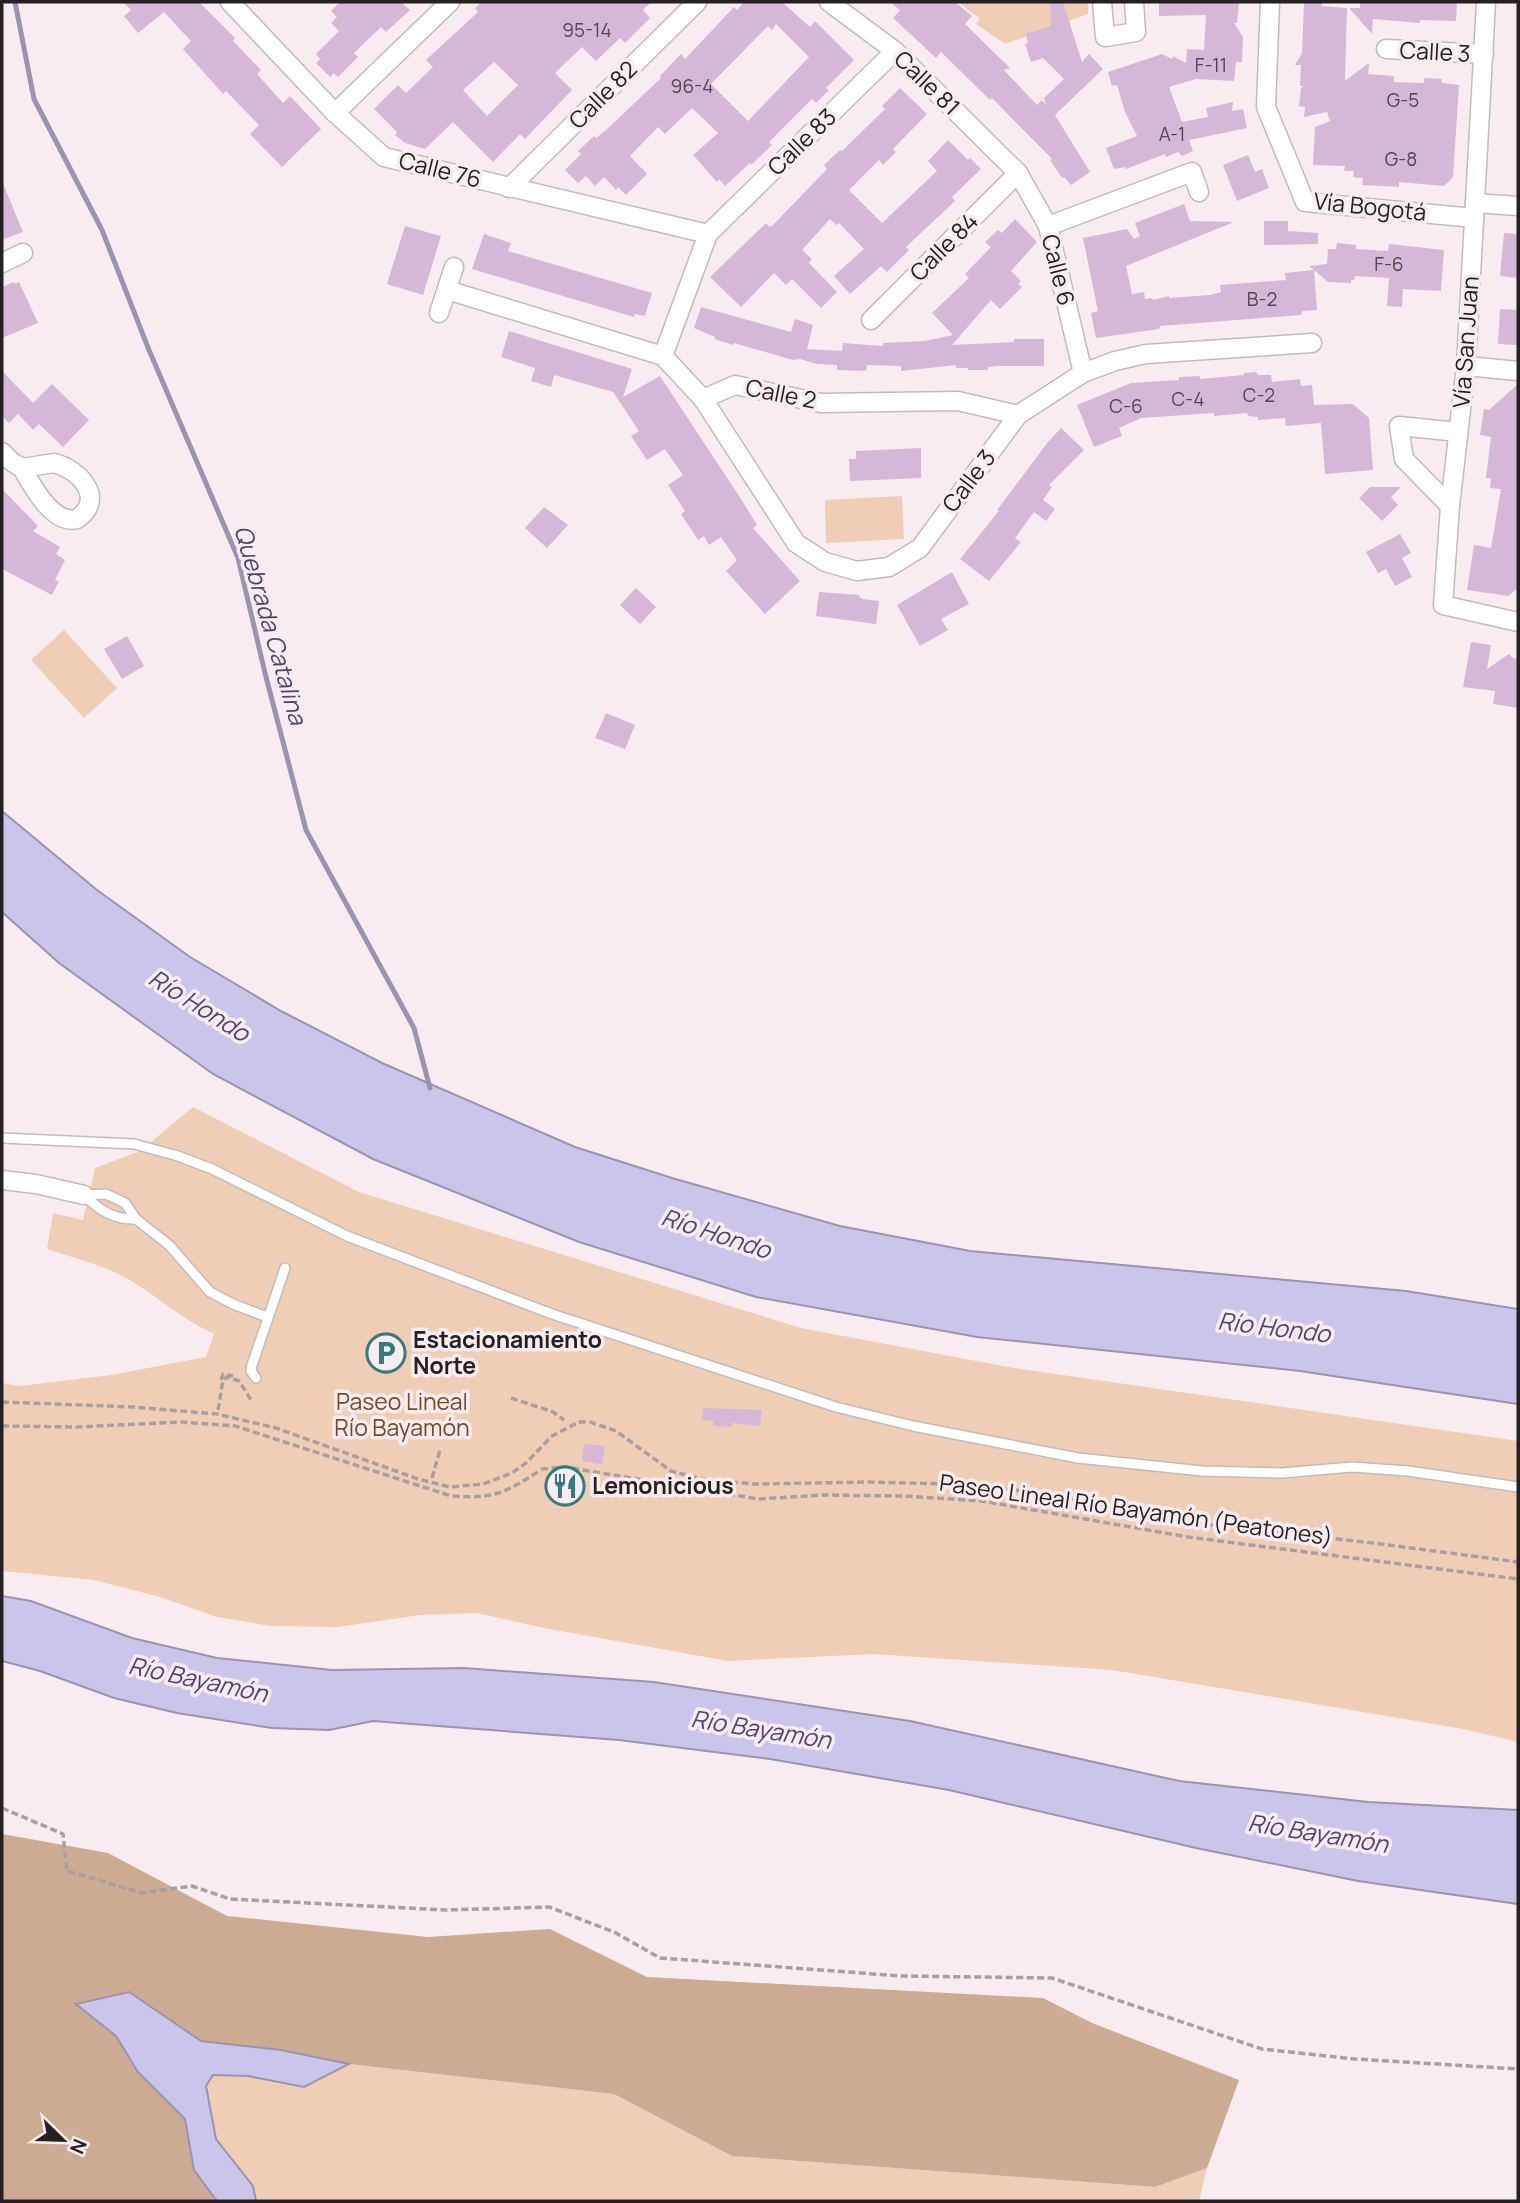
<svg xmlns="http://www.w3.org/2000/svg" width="1520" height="2203" viewBox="0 0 1520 2203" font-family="Manrope,sans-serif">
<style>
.green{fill:#f0ceb5}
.forest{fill:#cdab92}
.water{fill:#cbc5eb;stroke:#9994af;stroke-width:2}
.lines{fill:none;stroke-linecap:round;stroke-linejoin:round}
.stream{stroke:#9994af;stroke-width:5}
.building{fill:#d5b8d7;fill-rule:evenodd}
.service-casing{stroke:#c5b9bd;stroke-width:12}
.minor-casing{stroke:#c5b9bd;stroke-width:21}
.path{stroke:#a89fa2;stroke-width:3.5;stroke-dasharray:7 3.5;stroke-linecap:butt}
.service{stroke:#fff;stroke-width:9}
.minor{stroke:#fff;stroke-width:18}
.labels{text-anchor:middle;stroke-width:7;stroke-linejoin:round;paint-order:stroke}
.number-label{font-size:19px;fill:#51474f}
.street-label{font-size:23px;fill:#252122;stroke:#f9ecf0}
.poi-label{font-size:23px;font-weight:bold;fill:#252122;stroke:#f9ecf0;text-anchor:start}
.park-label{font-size:23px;fill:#784a23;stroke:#f9ecf0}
.water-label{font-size:24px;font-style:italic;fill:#4f4476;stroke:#f9ecf0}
</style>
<rect width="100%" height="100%" fill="#f9ecf0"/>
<!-- green -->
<g class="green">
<path d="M958 2H1088V14L1005 44 976 24 980 19Z"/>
<path d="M902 496 904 539 826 543 825 500Z"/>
<path d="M64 630 117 688 84 718 31 660Z"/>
<path d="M193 1107 359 1192 801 1328 1014 1368 1518 1441V1742L1458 1728 1112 1670 874 1654 728 1661 544 1628 477 1613 420 1615 338 1627 270 1626 217 1617 160 1597 94 1580 2 1571V1383L20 1386 111 1375 206 1357 214 1334C183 1320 157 1296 128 1279 103 1265 74 1258 47 1249L53 1213 83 1220 95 1168 140 1151Z"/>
<path d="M349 2064 614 2094 732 2156 1154 2187 1207 2168 1199 2201H256L253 2186 216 2139 206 2086 213 2075 248 2076 304 2087Z"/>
</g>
<!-- forest -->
<path class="forest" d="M2 1834 108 1853 227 1916 428 1937 550 1929 647 1977 1043 1998 1092 2023 1239 2080 1207 2168 1155 2187 732 2156 614 2094 349 2064 281 2050 201 2041 129 1992 77 2004 116 2036 138 2072 185 2119 194 2170 217 2201H2Z"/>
<!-- water -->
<g class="water">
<path d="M2 811 97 890 190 957 281 1011 382 1063 575 1147 672 1178 840 1226 970 1251 1406 1291 1518 1309V1404L1300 1371 977 1337 756 1297 579 1242 373 1159 213 1074 59 963 2 912Z"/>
<path d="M2 1596 31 1601 132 1638 217 1658 332 1670 464 1668 654 1682 910 1721 1179 1781 1368 1802 1518 1810V1904L1358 1881 1196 1848 949 1790 770 1759 619 1740 373 1721 329 1730 272 1728 177 1713 114 1698 40 1671 2 1661Z"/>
<path d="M129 1992 201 2041 281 2050 349 2064 304 2087 248 2076 213 2075 206 2086 216 2139 253 2186 256 2201H217L194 2170 185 2119 138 2072 116 2036 76 2004Z"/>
</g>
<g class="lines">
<!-- stream -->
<path class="stream" d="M15 2 34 99 102 230 149 350 238 558 265 673 306 830 414 1028 430 1088"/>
</g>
<!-- building -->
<g class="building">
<path d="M123 2H199L235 38 233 41 261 70 257 74 283 103 290 96 321 129 282 167 250 134 259 125 226 91 223 94 183 49 191 41 164 12 138 33 124 16 131 10Z"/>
<path d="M340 2H401L410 10 386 32 381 27 354 53 358 57 338 77 334 73 330 77 316 63 320 59 316 54 339 31 331 23 337 17 331 11Z"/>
<path d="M482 2H651L643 10 650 18 625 43 620 38 596 61 582 47 555 73 572 90 525 139 520 134 493 162 453 122 425 149 405 143 395 135 397 132 374 109 398 85 406 93 433 67 426 60 478 12 475 8ZM494 62 518 85 487 116 463 90Z"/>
<path d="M744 2H782L810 27 815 21 854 60 826 88 829 90 816 103 812 99 769 142 772 145 751 165 750 163 725 186 719 179 717 182 693 155 718 133 692 108 665 134 658 127 630 156 647 174 626 195 618 187 616 190 604 177 595 186 586 176 578 183 565 170 581 154 578 151 594 136 596 138 605 131 661 78 660 76 681 54 685 59 734 7 737 10ZM776 24 809 57 748 121 711 84 768 26 772 30Z"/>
<path d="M890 2H955L972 16 965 24 1010 68 1004 70 1037 105 1042 100 1046 105 1044 98 1064 79 1043 58 1031 62 1025 44 1028 43 1026 34 1051 26 1050 2H1063L1082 62 1089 54 1103 69 1055 115 1090 172 1071 185 1064 177 1062 178 1050 160 1052 159 992 98 990 100 941 52 936 58 893 18 900 10Z"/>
<path d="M1159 2H1239L1237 23H1234L1243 37 1242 62H1236L1234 81 1196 79 1169 87 1182 122 1208 117 1206 108 1233 102 1232 111 1243 109 1247 128 1189 140 1193 151 1182 156 1178 152 1166 157 1165 154 1126 169 1125 167 1114 169 1106 148 1137 136 1125 112 1117 85 1112 86 1108 72 1162 54 1172 59 1173 56 1186 63 1187 49 1204 50 1206 15 1159 16Z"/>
<path d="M1304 2H1322L1321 6 1347 8 1345 81 1369 63 1368 74 1394 76V82L1424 83V78L1442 79V83L1459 85 1453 177 1444 186 1399 182V187L1362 185 1363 178 1353 177 1354 171H1344L1345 166 1313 165 1315 127 1330 121 1327 112 1304 117 1305 107 1299 106 1301 88 1304 86H1300L1301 65H1295L1302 53Z"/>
<path d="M1360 2H1457L1456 21 1420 20V23L1373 19 1372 34 1349 8H1360Z"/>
<path d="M900 88 927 114 893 149 896 152 883 165 879 160 849 190 882 223 937 171 928 161 948 140 968 160 970 158 981 169 952 197 955 201 906 247 909 250 887 272 881 266 850 294 834 276 864 249 839 223 836 225 830 219 802 250 812 259 809 263 837 292 821 308 792 279 786 285 774 273 741 307 710 277 766 223 769 227 772 226 827 169 824 165 840 150 842 151 885 109 882 106Z"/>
<path d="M1248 155 1255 172 1262 169 1269 188 1237 201 1223 165Z"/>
<path d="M2 181 23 232 2 240Z"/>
<path d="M1184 204 1190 221 1234 222 1126 266 1132 294 1144 292 1145 299 1152 298 1153 300 1169 296V298L1210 295 1221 292 1220 285 1286 280 1285 273 1314 270 1317 310 1302 311 1301 315 1288 316 1160 326 1159 329 1096 338 1091 313 1098 311 1083 238 1127 229 1134 239 1140 236 1135 223Z"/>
<path d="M1015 219 1037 242 1011 271 1021 281 1018 284 1022 287 1000 309 991 300 952 345 1014 342V339H1044V366H998L988 367V370H968V368H956V365L901 371V366L867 365 866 371 837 370V365L817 364 800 359 793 360 734 343 733 345 714 339 715 337 694 328 701 307 791 332 795 319 813 325 807 349 842 351 843 343 883 346V343L925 341 953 335 932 313 969 278 965 274 991 247 985 242 998 230 1002 233Z"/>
<path d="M1264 221H1288V231L1318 233V244L1264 245Z"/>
<path d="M405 226 441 236 423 295 387 284Z"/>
<path d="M1504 233 1518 234V278L1500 276Z"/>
<path d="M484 234 511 243 508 251 652 293 645 316 635 314 634 317 472 269Z"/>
<path d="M1337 243 1356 245V249L1388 251 1389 244 1444 250 1441 291 1403 289 1402 307 1387 306 1389 278 1355 276 1354 280H1351V283L1328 282 1309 266 1327 264 1328 249H1336Z"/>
<path d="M14 282 15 284 19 282 38 323 2 338V287Z"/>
<path d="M1500 309 1518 310 1517 345 1498 344Z"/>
<path d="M509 331 632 369 623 397 660 376 741 499 757 525 753 528 800 581 765 614 726 571 737 560 721 537 709 545 704 536 698 540 681 514 685 511 668 485 683 475 665 449 647 460 631 436 639 431 613 392 554 375 551 387 531 381 535 368 501 357Z"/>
<path d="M2 371 33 403 52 384 89 420 63 447 39 424 33 430 18 414 9 423 2 416Z"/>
<path d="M1256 372 1258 375H1271L1272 382 1300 379 1301 386 1312 385 1314 405 1353 404 1369 418 1373 470 1325 474 1321 423 1286 426 1285 418 1258 420V417L1248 416 1247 413 1214 416V413L1141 418 1119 428 1122 436 1094 447 1077 405 1131 383 1179 380V377L1200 376V379L1244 375V373Z"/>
<path d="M1518 384V588L1508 596 1467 590 1474 545 1491 548 1501 489 1490 488 1491 478H1486L1491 437 1480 435 1484 409 1489 410Z"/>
<path d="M1061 428 1084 450 1049 485 1052 487 1043 500 1055 509 1046 521 1034 512 1015 538 1021 542 989 581 960 559 999 511 997 510 1048 442Z"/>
<path d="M921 448V478L850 481 849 459H856V451Z"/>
<path d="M1370 487H1401L1391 497 1398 505 1382 521 1359 498Z"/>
<path d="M2 489 38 526 33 531 60 547 56 554 65 560 55 580 59 581 52 595 2 569Z"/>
<path d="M544 507 568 525 547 548 525 528Z"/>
<path d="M1400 534 1411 553 1402 558 1412 577 1395 586 1386 569 1378 573 1366 552Z"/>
<path d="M952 572 969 604 941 619 948 630 920 646 897 605Z"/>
<path d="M636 588 656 607 640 624 620 605Z"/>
<path d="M819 592 860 595 859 597 863 599 879 601 876 624 816 616Z"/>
<path d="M127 636 144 666 122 679 104 649Z"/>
<path d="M1471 642 1491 645 1487 669 1509 654 1513 658 1518 659V708L1493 704 1495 691 1463 687Z"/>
<path d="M606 713 635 725 625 749 595 738Z"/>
<path d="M703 1408 762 1410 760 1426 732 1423V1427L713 1426V1421L702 1420Z"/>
<path d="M584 1444 605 1446 602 1464 582 1461Z"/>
<path d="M562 1478 580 1484 573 1502 555 1496Z"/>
</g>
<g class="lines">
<!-- service casing -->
<g class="service-casing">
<g id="service">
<path d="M2 1138 134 1144 178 1156 212 1169 347 1236 552 1314 836 1407 913 1426 1078 1458 1202 1471 1282 1473 1352 1467 1408 1471 1518 1487"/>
<path d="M84 1195 106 1194 125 1203 136 1219 169 1245 210 1292 233 1304 267 1317"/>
<path d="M84 1195C99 1210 114 1220 136 1219"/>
<path d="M256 1378 251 1371 252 1365 285 1268"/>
</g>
</g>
<!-- minor casing -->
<g class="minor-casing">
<g id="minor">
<path d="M230 2 335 113 384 157 708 234"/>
<path d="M829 2 895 51 1018 173 1048 226 1083 373"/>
<path d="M1102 2 1105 37 1136 32 1134 2"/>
<path d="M1270 2 1266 107 1305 202 1474 218"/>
<path d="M1486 2 1466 366 1450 506 1443 605 1518 622"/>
<path d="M1386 49 1484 54"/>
<path d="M335 113 450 2"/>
<path d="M509 188 697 2"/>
<path d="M1475 203 1518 206"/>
<path d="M1048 226 1192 172 1199 192"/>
<path d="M2 263 23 253"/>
<path d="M447 290 663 356 703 399 796 543 825 562 857 571 889 567 920 548 1018 415 1083 373 1115 361 1146 354 1312 343"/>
<path d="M439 313 454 267"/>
<path d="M871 320 1018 173"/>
<path d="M663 356 708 234 895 51"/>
<path d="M1466 366 1518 371"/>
<path d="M703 399 735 385 821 403 958 401 1018 415"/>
<path d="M2 452 12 462 22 468"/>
<path d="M54 463C79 469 107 499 77 519 53 525 32 486 22 468Z"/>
<path d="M1450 506 1404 459 1399 426 1458 432"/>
<path d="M2 1180 36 1184 84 1195"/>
</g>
</g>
<!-- path -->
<g class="path">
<path d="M221 1380 223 1374 233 1376"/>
<path d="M511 1398 553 1412 564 1420"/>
<path d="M2 1402 133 1407 217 1414 276 1428 418 1479 450 1487 483 1484 512 1473 526 1463 552 1436 579 1422H590L616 1431 671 1471 706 1480 756 1484 869 1482 951 1484 1035 1492 1185 1522 1373 1543 1518 1562"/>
<path d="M218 1410 223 1380 227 1377 239 1381 251 1400"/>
<path d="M2 1426 77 1427 182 1422 235 1426 451 1496C496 1499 504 1493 541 1470"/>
<path d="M541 1469 565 1467 758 1499 823 1495 903 1496 982 1501 1188 1537 1518 1579"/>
<path d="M432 1478 440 1450"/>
<path d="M2 1808 63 1834 67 1871 142 1893 192 1886 230 1899 446 1910 549 1907 614 1932 660 1958 901 1976 1052 1978 1262 2049 1355 2059 1518 2069"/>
</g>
<!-- service -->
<use href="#service" class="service"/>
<!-- minor -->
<use href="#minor" class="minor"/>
</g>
<!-- icons -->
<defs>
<g id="parking-ring" transform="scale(2.0125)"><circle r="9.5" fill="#f9ecf0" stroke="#337c7e" stroke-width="1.5"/><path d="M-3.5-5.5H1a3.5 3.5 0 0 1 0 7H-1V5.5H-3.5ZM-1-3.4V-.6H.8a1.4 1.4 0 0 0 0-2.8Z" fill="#337c7e"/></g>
<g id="restaurant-ring" transform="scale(2.0125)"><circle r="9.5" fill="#f9ecf0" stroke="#337c7e" stroke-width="1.5"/><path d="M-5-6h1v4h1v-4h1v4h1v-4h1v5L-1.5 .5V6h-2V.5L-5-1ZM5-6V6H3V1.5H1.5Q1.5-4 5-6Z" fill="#337c7e"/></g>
</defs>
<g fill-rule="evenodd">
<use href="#parking-ring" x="386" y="1353"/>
<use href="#restaurant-ring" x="565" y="1486"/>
</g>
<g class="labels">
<!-- number labels -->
<g class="number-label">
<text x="587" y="37">95-14</text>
<text x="1211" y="72">F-11</text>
<text x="692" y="93">96-4</text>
<text x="1403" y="107">G-5</text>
<text x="1172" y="141">A-1</text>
<text x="1401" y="166">G-8</text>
<text x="1389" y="271">F-6</text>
<text x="1262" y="306">B-2</text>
<text x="1259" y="402">C-2</text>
<text x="1188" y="406">C-4</text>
<text x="1126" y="413">C-6</text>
</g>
<!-- street labels -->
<g class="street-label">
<text transform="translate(1435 52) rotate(3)" y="8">Calle 3</text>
<text transform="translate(927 83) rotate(44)" y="8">Calle 81</text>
<text transform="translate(603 95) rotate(-45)" y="8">Calle 82</text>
<text transform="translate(802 142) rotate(-44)" y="8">Calle 83</text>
<text transform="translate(440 170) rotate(14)" y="8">Calle 76</text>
<text transform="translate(1370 207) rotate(6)" y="8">Vía Bogotá</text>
<text transform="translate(944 247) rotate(-45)" y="8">Calle 84</text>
<text transform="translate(1058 270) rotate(76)" y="8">Calle 6</text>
<text transform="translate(1466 342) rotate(-86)" y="8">Vía San Juan</text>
<text transform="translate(781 394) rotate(11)" y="8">Calle 2</text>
<text transform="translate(969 481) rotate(-53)" y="8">Calle 3</text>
<text transform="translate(1136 1510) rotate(8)" y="8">Paseo Lineal Río Bayamón (Peatones)</text>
</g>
<!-- poi labels -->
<g class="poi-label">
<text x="413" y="1348">Estacionamiento<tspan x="413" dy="26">Norte</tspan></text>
<text x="592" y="1494">Lemonicious</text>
</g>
<!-- park labels -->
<g class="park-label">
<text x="402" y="1410">Paseo Lineal<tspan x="402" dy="26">Río Bayamón</tspan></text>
</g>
<!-- water labels -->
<g class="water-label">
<text transform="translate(270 625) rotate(74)" y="8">Quebrada Catalina</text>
<text transform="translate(199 1006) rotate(32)" y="8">Río Hondo</text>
<text transform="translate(716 1234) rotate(18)" y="8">Río Hondo</text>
<text transform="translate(1274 1328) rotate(7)" y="8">Río Hondo</text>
<text transform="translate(198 1680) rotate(12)" y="8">Río Bayamón</text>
<text transform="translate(761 1730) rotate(9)" y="8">Río Bayamón</text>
<text transform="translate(1318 1834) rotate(9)" y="8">Río Bayamón</text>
</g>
</g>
<!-- border -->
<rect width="1520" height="2203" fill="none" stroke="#252122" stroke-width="7"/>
<!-- north arrow -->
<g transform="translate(63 2140) rotate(113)" stroke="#f9ecf0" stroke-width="5" paint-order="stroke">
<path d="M0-5L12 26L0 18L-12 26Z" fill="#252122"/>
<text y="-10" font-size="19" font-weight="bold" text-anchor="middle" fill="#252122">N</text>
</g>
</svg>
